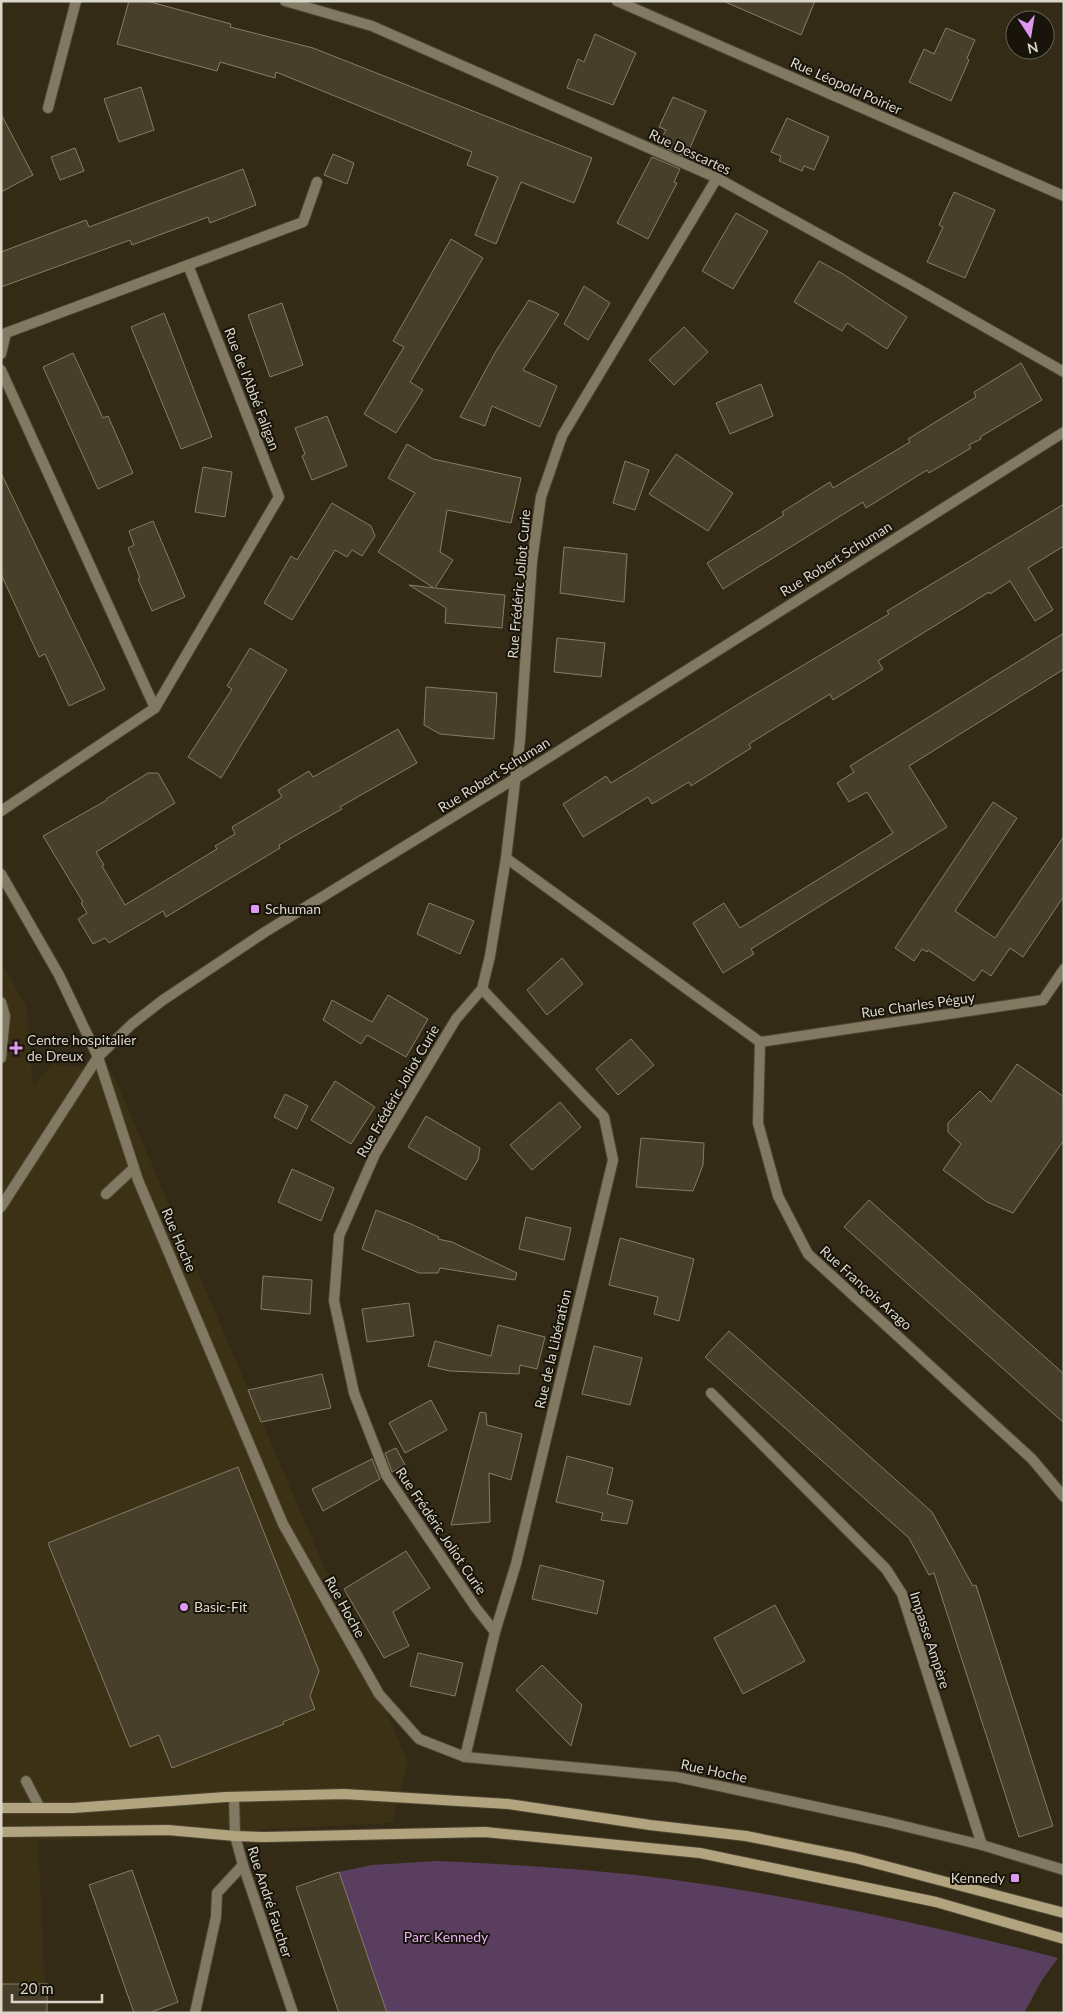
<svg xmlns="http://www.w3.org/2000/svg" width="1065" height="2014" viewBox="0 0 1065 2014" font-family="Lato,sans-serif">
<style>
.built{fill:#3c3114}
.green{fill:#593e60}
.building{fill:#473f29;stroke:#867d65}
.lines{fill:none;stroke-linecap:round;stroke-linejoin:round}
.service-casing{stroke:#4e4633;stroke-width:12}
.minor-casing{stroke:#4e4633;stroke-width:12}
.tertiary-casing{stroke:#4e4633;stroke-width:12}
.secondary-casing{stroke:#4e4633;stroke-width:12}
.service{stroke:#817961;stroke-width:10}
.minor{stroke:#817961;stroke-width:10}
.tertiary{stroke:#817961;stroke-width:10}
.secondary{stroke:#b2a47e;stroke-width:10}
.poi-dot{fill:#de98f2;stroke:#18140b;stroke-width:2}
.labels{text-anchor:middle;stroke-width:4;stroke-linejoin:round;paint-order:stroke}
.street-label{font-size:14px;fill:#dad6c9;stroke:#18140b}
.poi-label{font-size:14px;fill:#dad6c9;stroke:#18140b;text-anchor:start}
.park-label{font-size:14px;fill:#e5b0f4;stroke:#18140b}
</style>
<rect width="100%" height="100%" fill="#332b16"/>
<!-- built -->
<path class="built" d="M1 962 27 1008 33 1087 53 1064 112 1071 408 1763 392 1823 38 1841 46 2013H1Z"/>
<!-- green -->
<path class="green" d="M438 1861C516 1865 598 1869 675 1880 805 1898 932 1925 1058 1958L1042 1980 1024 2013H387L339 1872 372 1865Z"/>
<!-- building -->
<g class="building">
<path d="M129 1H147L231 24 230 27 313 48 592 158 574 203 521 182 496 244 475 235 498 177 467 165 472 152 276 72 275 78 220 62 217 71 117 44Z"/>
<path d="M723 1H815L801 35Z"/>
<path d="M946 28 975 40 967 58 969 60 951 101 909 82 924 49 934 54Z"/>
<path d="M595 34 636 53 613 105 567 88 578 59 584 62Z"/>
<path d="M141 87 154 130 119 142 104 99Z"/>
<path d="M673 97 706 111 686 157 658 145 666 130 659 127Z"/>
<path d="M1 114 33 175 1 192Z"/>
<path d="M787 118 829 137 814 170 804 166 802 171 779 161 781 156 771 152Z"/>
<path d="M75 148 84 171 60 180 51 157Z"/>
<path d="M333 154 354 163 347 184 324 175Z"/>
<path d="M652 157 680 169 674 182 677 183 648 239 617 223Z"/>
<path d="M243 169 256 205 210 223 208 217 132 245 130 240 1 287V252L86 220 89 227Z"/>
<path d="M954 192 995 210 965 278 927 262 943 227 939 225Z"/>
<path d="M736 213 768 231 733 289 702 271Z"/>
<path d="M451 239 483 258 410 382 423 390 396 433 364 414 404 347 393 341Z"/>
<path d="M819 261 843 274 907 317 887 349 847 323 842 331 794 302Z"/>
<path d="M584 286 610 303 588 340 564 324Z"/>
<path d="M529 300 559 314 523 370 557 386 540 427 492 406 485 426 460 417 496 351Z"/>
<path d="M282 303 303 365 270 377 248 315Z"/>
<path d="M164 313 212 437 181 449 131 327Z"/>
<path d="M684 327 708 352 674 385 649 360Z"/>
<path d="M73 353 103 418 108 416 133 473 98 489 43 367Z"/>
<path d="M1021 363 1042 400 980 437 981 439 969 445 971 448 929 473 927 470 866 508 863 502 723 589 707 563 784 515 782 512 830 482 833 488 910 442 908 439 976 397 974 392Z"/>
<path d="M761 384 773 416 730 434 716 403Z"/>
<path d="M327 416 347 466 312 480 302 456 305 454 295 428Z"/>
<path d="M407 444 433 459 521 478 511 523 447 510 440 552 453 560 435 588 505 595 502 628 445 623 446 608 409 585 434 588 378 552 415 493 388 478Z"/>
<path d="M676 454 733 493 708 531 649 494Z"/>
<path d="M625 461 649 470 635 510 613 503Z"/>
<path d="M203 467 232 472 225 517 195 512Z"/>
<path d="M1 473 105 689 69 706 45 654 39 657 1 574Z"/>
<path d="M332 503 371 526 375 536 362 556 352 550 347 557 335 550 292 620 264 603 291 556 297 560Z"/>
<path d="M1064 504V546L1028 568 1053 610 1035 621 1010 581 990 594 989 592 878 661 883 669 833 700 830 694 749 744 751 748 691 786 689 782 652 804 648 797 583 837 563 804 606 776 611 783 750 697 889 614 887 611Z"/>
<path d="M153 521 185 597 152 611 138 579 140 578 128 548 134 545 129 531Z"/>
<path d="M564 547 627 554 624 602 560 593Z"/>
<path d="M1064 633V669L909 766 947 827 751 949 754 954 723 973 693 923 724 903 740 928 893 833 867 792 849 802 837 783 854 772 850 766Z"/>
<path d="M557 638 605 643 601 677 554 672Z"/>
<path d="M250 648 287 670 221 778 188 757 232 689 227 686Z"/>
<path d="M426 687 497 693 494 739 440 734 424 725Z"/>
<path d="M398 729 417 763 340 807 342 809 279 845 280 848 166 917 163 911 109 943 105 938 93 944 78 919 87 913 81 903 83 902 43 836 107 800 106 799 148 773H158L175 803 96 852 104 865 102 866 125 905 217 849 215 846 235 834 232 827 282 797 278 790 309 771 313 777Z"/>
<path d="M993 802 1017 818 955 911 995 938 1064 836V896L1023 957 1010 948 991 976 982 970 974 981 928 950 927 952 922 949 914 961 895 948Z"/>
<path d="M429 903 474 921 460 954 417 934Z"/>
<path d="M562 958 583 984 547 1015 527 990Z"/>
<path d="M388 995 428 1019 406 1057 367 1035 361 1044 323 1020 332 1000 372 1022Z"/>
<path d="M631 1039 654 1065 618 1095 596 1069Z"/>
<path d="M1017 1064 1064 1097V1140L1013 1213 987 1202 943 1170 961 1144 948 1132V1123L980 1091 991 1102Z"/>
<path d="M335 1081 375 1107 351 1144 311 1120Z"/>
<path d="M285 1094 308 1106 297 1129 274 1117Z"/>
<path d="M560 1102 581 1127 532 1170 510 1145Z"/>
<path d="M426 1116 480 1148 478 1160 466 1180 408 1147Z"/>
<path d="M641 1138 704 1143 703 1165 693 1191 636 1187Z"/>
<path d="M292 1169 334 1188 321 1221 278 1202Z"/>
<path d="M869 1200 1064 1374V1423L844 1227Z"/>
<path d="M376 1210 411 1224 439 1237 438 1239 452 1242 517 1273 515 1280 440 1268 438 1273H419L362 1249Z"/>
<path d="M526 1217 571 1228 564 1260 519 1249Z"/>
<path d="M620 1238 694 1259 679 1321 654 1314 658 1297 609 1285Z"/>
<path d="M263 1276 312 1280 310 1314 261 1309Z"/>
<path d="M409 1303 414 1336 367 1342 362 1309Z"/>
<path d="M498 1325 545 1337 537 1369 520 1365 519 1374 450 1371 428 1366 435 1341 491 1356Z"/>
<path d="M729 1331 932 1512 973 1586 976 1585 1053 1826 1019 1837 934 1573 929 1575 909 1538 705 1357Z"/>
<path d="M594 1346 642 1358 630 1405 582 1394Z"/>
<path d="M322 1374 331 1408 261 1422 248 1390Z"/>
<path d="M431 1400 447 1430 405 1453 389 1423Z"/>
<path d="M480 1412 486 1413 487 1425 522 1434 511 1480 489 1473 490 1522 451 1525Z"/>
<path d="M396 1448 405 1465 392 1472 385 1453Z"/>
<path d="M567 1456 613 1468 607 1494 633 1501 627 1524 601 1520 603 1513 556 1502Z"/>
<path d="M372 1459 380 1479 323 1511 312 1489Z"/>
<path d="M238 1467 319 1671 310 1696 315 1709 283 1722 284 1724 172 1768 159 1735 130 1747 48 1543Z"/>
<path d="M406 1551 430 1588 393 1612 409 1646 384 1658 344 1589Z"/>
<path d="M540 1565 604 1581 597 1614 532 1599Z"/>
<path d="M775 1605 805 1661 743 1694 714 1638Z"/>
<path d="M418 1653 463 1663 455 1696 410 1686Z"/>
<path d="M542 1665 582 1705 571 1746 516 1690Z"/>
<path d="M132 1870 178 2002 149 2013H134L89 1885Z"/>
<path d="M339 1872 387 2013H339L296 1887Z"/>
<rect x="1" y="1984" width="46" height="29"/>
</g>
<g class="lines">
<!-- service casing -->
<g class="service-casing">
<g id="service">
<path d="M1 1002 5 1016 1 1058"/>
<path d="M106 1194 134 1168"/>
<path d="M26 1781 40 1808"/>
</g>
</g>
<!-- minor casing -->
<g class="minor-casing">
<g id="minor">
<path d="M285 1 372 26 717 178 911 285 1064 372"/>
<path d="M617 1 1064 196"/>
<path d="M48 108 76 1"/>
<path d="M188 265 303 222 317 182"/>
<path d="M1 354 6 333 188 265 279 497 155 708 1 370"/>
<path d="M1 811 155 708"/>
<path d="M506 858 760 1042"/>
<path d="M1 874 59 975 98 1057 138 1180 283 1524 379 1694 419 1739 465 1757 677 1777 887 1822 982 1845 1064 1870"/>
<path d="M760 1042 758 1123 778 1196 808 1254 1032 1459 1064 1497"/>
<path d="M760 1042 1043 1000 1064 969"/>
<path d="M711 1393 886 1569 902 1594 982 1845"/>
<path d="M495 1632 476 1608 386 1475 354 1393 334 1301 339 1236 375 1154 456 1019 482 989 490 956 506 858 520 740 532 561 541 497 562 436 717 178"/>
<path d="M465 1757 495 1632 516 1564 613 1160 604 1117 482 989"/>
<path d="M234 1797 235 1836 243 1865 293 2013"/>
<path d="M195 2013 216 1917 217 1893 243 1865"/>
</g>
</g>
<!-- tertiary casing -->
<g class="tertiary-casing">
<path id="tertiary" d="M1 1207 98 1057 132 1024 163 1000 265 932 516 778 1064 432"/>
</g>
<!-- secondary casing -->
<g class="secondary-casing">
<g id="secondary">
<path d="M1 1808H73L226 1797 344 1794 508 1804 650 1825 746 1836 855 1858 1064 1913"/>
<path d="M1 1832 168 1830 235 1836 265 1837 485 1832 700 1853 936 1902 1064 1939"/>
</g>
</g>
<!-- service -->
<use href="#service" class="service"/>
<!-- minor -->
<use href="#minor" class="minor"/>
<!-- tertiary -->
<use href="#tertiary" class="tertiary"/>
<!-- secondary -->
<use href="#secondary" class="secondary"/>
</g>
<!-- markers -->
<g class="poi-dot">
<rect x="250" y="904" width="10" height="10" rx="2.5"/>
<path d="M13.5 1040.5h5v5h5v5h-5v5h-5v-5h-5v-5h5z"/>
<circle cx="184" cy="1607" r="5"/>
<rect x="1010" y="1873" width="10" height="10" rx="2.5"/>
</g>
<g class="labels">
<!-- street labels -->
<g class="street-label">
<text transform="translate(846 86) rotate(24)" y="5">Rue Léopold Poirier</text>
<text transform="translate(690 152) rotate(25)" y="5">Rue Descartes</text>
<text transform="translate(252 389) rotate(69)" y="5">Rue de l'Abbé Faligan</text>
<text transform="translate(836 559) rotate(-32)" y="5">Rue Robert Schuman</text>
<text transform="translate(519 584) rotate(-85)" y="5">Rue Frédéric Joliot Curie</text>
<text transform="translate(494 775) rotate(-32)" y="5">Rue Robert Schuman</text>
<text transform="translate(918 1005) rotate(-8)" y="5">Rue Charles Péguy</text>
<text transform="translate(398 1091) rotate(-60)" y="5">Rue Frédéric Joliot Curie</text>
<text transform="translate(179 1240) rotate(67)" y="5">Rue Hoche</text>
<text transform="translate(866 1288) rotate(42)" y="5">Rue François Arago</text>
<text transform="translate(553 1349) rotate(-77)" y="5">Rue de la Libération</text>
<text transform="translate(441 1531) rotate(56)" y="5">Rue Frédéric Joliot Curie</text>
<text transform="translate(345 1607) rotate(61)" y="5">Rue Hoche</text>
<text transform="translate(930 1640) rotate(72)" y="5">Impasse Ampère</text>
<text transform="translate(714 1771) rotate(12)" y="5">Rue Hoche</text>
<text transform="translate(270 1902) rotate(72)" y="5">Rue André Faucher</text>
</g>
<!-- poi labels -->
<g class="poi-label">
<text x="265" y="914">Schuman</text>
<text x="27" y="1045">Centre hospitalier<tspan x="27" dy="16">de Dreux</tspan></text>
<text x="194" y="1612">Basic-Fit</text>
<text x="1005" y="1883" text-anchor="end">Kennedy</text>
</g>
<!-- park labels -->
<g class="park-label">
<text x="446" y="1942">Parc Kennedy</text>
</g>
</g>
<!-- border -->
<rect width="1065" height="2014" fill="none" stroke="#dad6c9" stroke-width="5"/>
<!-- north arrow -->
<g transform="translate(1030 35) rotate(168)"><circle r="24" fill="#18140b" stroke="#666257"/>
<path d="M0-4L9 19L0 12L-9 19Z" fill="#de98f2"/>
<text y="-8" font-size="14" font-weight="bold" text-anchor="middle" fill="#dad6c9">N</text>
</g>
<!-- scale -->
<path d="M12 1994v8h90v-8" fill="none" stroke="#dad6c9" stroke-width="2.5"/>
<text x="20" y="1994" font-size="15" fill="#dad6c9" stroke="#18140b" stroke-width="4" paint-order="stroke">20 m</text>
</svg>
